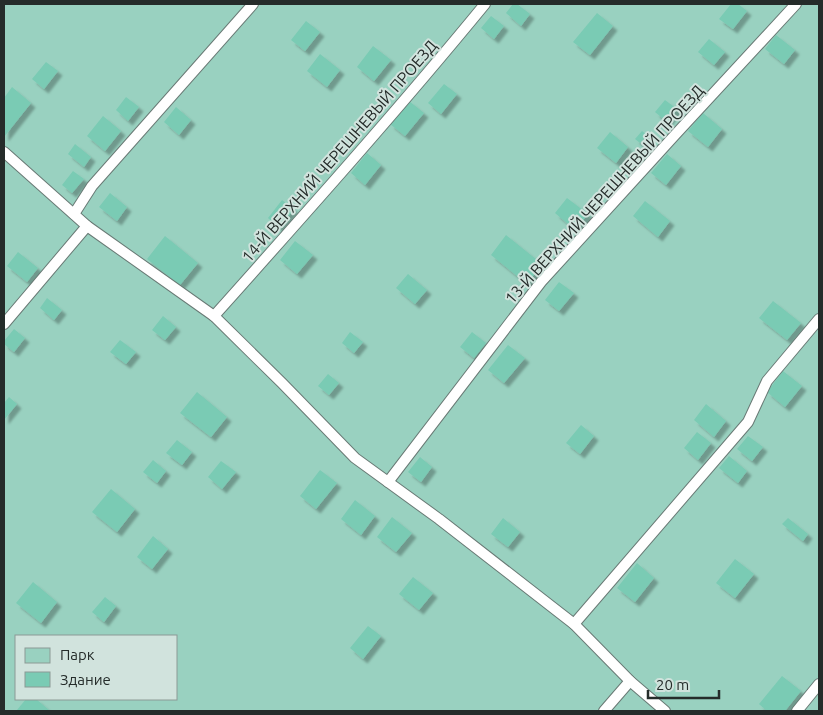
<svg xmlns="http://www.w3.org/2000/svg" width="823" height="715" viewBox="0 0 823 715" font-family="Ubuntu,sans-serif">
<style>
.green{fill:#99d1c0;fill-rule:evenodd}
.building{fill:#7acbb4;filter:url(#shadow)}
.lines{fill:none;stroke-linecap:round;stroke-linejoin:round}
.service-casing{stroke:#697a75;stroke-width:12}
.service{stroke:#fff;stroke-width:10}
.labels{text-anchor:middle;stroke-width:4;stroke-linejoin:round;paint-order:stroke}
.street-label{font-size:16px;fill:#252c2a;stroke:#d1e3dd}
</style>
<defs>
<filter id="shadow"><feDropShadow dx="4.5" dy="4.5" stdDeviation="1" flood-color="#0004"/></filter>
</defs>
<rect width="100%" height="100%" fill="#d1e3dd"/>
<!-- green -->
<path class="green" d="M4 4H819V711H4ZM16 636H176V699H16Z"/>
<!-- building -->
<g class="building">
<path d="M513 4H517L530 14 521 26 506 13Z"/>
<path d="M731 4H738L747 11 733 29 719 19Z"/>
<path d="M597 13 613 26 590 55 573 42Z"/>
<path d="M491 16 504 26 494 39 481 28Z"/>
<path d="M306 21 320 32 305 51 291 40Z"/>
<path d="M776 35 795 50 784 64 765 49Z"/>
<path d="M709 39 725 52 714 65 698 52Z"/>
<path d="M373 46 391 60 374 81 357 67Z"/>
<path d="M320 54 340 70 327 87 307 71Z"/>
<path d="M46 62 58 71 44 89 32 79Z"/>
<path d="M444 84 457 94 441 114 428 103Z"/>
<path d="M12 87 31 103 4 137V98Z"/>
<path d="M126 97 139 107 128 121 116 110Z"/>
<path d="M665 100 677 109 667 122 655 112Z"/>
<path d="M409 101 424 113 405 136 390 124Z"/>
<path d="M176 107 191 120 179 135 164 122Z"/>
<path d="M703 113 722 129 708 147 688 131Z"/>
<path d="M103 116 121 131 105 151 87 136Z"/>
<path d="M642 131 647 135 640 143 635 139Z"/>
<path d="M610 132 628 147 616 163 597 148Z"/>
<path d="M75 144 91 157 84 167 68 154Z"/>
<path d="M367 153 381 165 365 185 351 173Z"/>
<path d="M667 154 681 166 666 185 651 173Z"/>
<path d="M73 171 84 179 72 193 62 185Z"/>
<path d="M110 193 127 207 117 221 99 207Z"/>
<path d="M567 198 588 214 575 230 555 213Z"/>
<path d="M282 200 294 209 279 228 268 218Z"/>
<path d="M645 201 670 221 658 237 633 216Z"/>
<path d="M506 235 542 264 527 284 491 255Z"/>
<path d="M165 236 198 263 180 285 147 259Z"/>
<path d="M295 241 313 255 297 274 280 260Z"/>
<path d="M18 252 38 268 27 282 7 266Z"/>
<path d="M408 274 427 290 415 304 396 288Z"/>
<path d="M559 282 574 293 559 311 545 300Z"/>
<path d="M47 298 62 310 54 320 40 308Z"/>
<path d="M773 301 801 323 787 340 759 318Z"/>
<path d="M163 316 176 327 165 340 152 330Z"/>
<path d="M14 329 25 338 14 352 4 344V341Z"/>
<path d="M350 332 363 342 354 353 342 343Z"/>
<path d="M472 332 486 343 474 358 460 347Z"/>
<path d="M120 340 136 352 126 364 110 352Z"/>
<path d="M508 345 525 358 504 383 488 370Z"/>
<path d="M783 371 802 386 785 407 767 392Z"/>
<path d="M328 374 339 383 329 395 318 386Z"/>
<path d="M197 392 227 417 211 437 180 413Z"/>
<path d="M9 397 17 404 4 420V403Z"/>
<path d="M706 404 726 421 714 437 694 420Z"/>
<path d="M581 425 594 436 580 454 566 443Z"/>
<path d="M697 432 711 443 698 460 684 448Z"/>
<path d="M748 436 763 447 752 461 737 449Z"/>
<path d="M177 440 192 452 182 465 166 453Z"/>
<path d="M729 456 747 471 738 483 719 468Z"/>
<path d="M420 457 432 467 421 482 408 472Z"/>
<path d="M153 460 166 471 157 483 143 472Z"/>
<path d="M221 461 236 472 222 489 208 477Z"/>
<path d="M320 470 337 483 316 509 300 496Z"/>
<path d="M111 489 135 509 117 532 92 512Z"/>
<path d="M355 500 375 516 361 535 341 519Z"/>
<path d="M392 517 412 533 396 552 377 537Z"/>
<path d="M503 518 520 532 508 547 491 534Z"/>
<path d="M788 518 808 534 803 541 782 524Z"/>
<path d="M153 536 168 549 152 569 137 557Z"/>
<path d="M735 559 754 574 735 598 716 583Z"/>
<path d="M637 563 654 578 635 602 617 588Z"/>
<path d="M413 577 433 593 419 610 399 594Z"/>
<path d="M33 582 57 602 41 623 16 603Z"/>
<path d="M105 597 116 606 104 622 92 612Z"/>
<path d="M368 626 381 636 363 659 350 648Z"/>
<path d="M782 676 801 691 785 711H767L759 704Z"/>
<path d="M26 699H36L49 710 48 711H18L17 710Z"/>
</g>
<g class="lines">
<!-- service casing -->
<g class="service-casing">
<g id="service">
<path d="M4 152 87 226 214 316 282 383 355 458 439 519 574 624 630 681 665 711"/>
<path d="M74 214 92 186 253 4"/>
<path d="M214 316C306 213 398 110 485 4"/>
<path d="M4 324 87 226"/>
<path d="M388 482 541 282 674 136 796 4"/>
<path d="M574 624 748 422 767 381 819 319"/>
<path d="M604 711 630 681"/>
<path d="M797 711 819 684"/>
</g>
</g>
<!-- service -->
<use href="#service" class="service"/>
</g>
<g class="labels">
<!-- street labels -->
<g class="street-label">
<text transform="translate(339 151) rotate(-49)" y="6">14-Й ВЕРХНИЙ ЧЕРЕШНЕВЫЙ ПРОЕЗД</text>
<text transform="translate(604 194) rotate(-48)" y="6">13-Й ВЕРХНИЙ ЧЕРЕШНЕВЫЙ ПРОЕЗД</text>
</g>
</g>
<!-- border -->
<rect width="823" height="715" fill="none" stroke="#252c2a" stroke-width="10"/>
<!-- legend -->
<rect x="15" y="635" width="162" height="65" fill="#d1e3dd" stroke="#8c9a95"/>
<rect x="25" y="648" width="25" height="15" fill="#99d1c0" stroke="#8c9a95"/>
<text x="60" y="660" font-size="15" fill="#252c2a">Парк</text>
<rect x="25" y="672" width="25" height="15" fill="#7acbb4" stroke="#8c9a95"/>
<text x="60" y="685" font-size="15" fill="#252c2a">Здание</text>
<!-- scale -->
<path d="M648 690v8h71v-8" fill="none" stroke="#252c2a" stroke-width="2.5"/>
<text x="656" y="690" font-size="15" fill="#252c2a" stroke="#d1e3dd" stroke-width="4" paint-order="stroke">20 m</text>
</svg>
